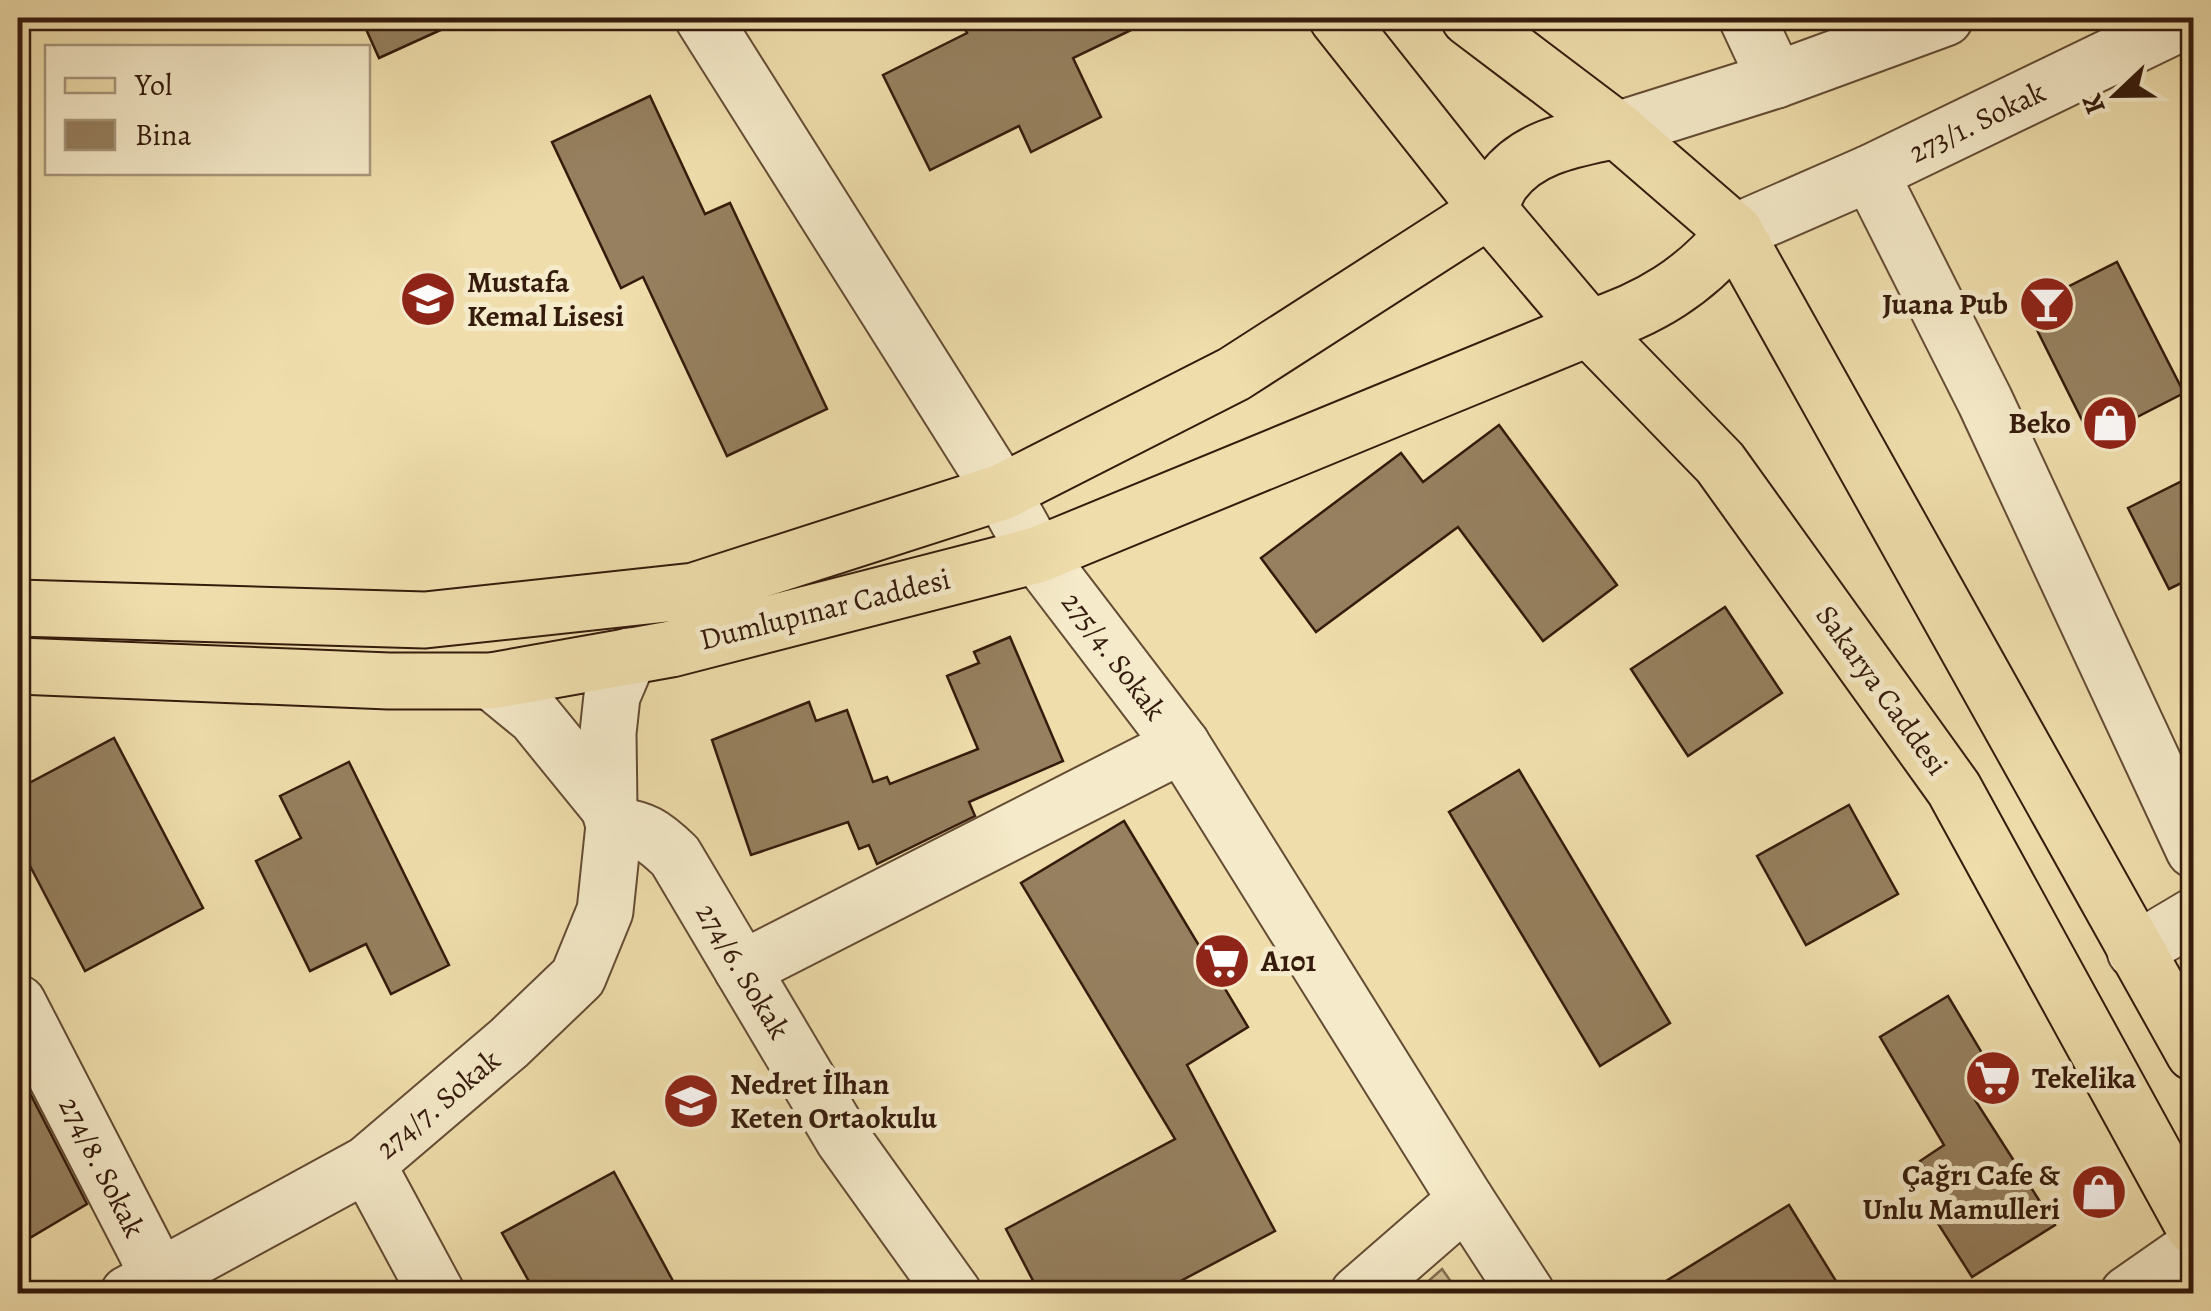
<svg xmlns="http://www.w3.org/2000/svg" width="2211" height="1311" viewBox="0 0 2211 1311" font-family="Alegreya,serif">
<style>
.green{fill:#cfbd91;stroke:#826c4e;stroke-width:2.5}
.building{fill:#96805f;stroke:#351b0c;stroke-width:2.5}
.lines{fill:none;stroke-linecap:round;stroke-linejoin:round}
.minor-casing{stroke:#644c34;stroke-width:59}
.major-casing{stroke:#351b0c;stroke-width:59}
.minor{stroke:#f5eac9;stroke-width:55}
.major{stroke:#efdeac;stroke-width:55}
.labels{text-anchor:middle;stroke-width:10;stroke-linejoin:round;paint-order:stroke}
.street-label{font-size:30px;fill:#351b0c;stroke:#f5eac9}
.poi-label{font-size:30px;font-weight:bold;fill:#351b0c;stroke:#f5eac9;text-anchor:start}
</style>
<rect width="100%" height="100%" fill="#efdeac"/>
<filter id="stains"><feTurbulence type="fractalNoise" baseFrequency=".002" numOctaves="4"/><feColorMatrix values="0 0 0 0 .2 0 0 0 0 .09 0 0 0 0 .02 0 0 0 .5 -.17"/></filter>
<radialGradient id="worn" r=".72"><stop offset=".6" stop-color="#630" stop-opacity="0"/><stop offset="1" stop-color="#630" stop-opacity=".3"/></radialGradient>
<!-- green -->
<path class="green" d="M1442 1269 1459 1293H1415Z"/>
<!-- building -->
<g class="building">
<path d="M361 18H467L379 58Z"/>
<path d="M959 18H1156L1073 58 1101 117 1031 152 1019 126 930 170 883 75 967 33Z"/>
<path d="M650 96 705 214 730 203 827 409 727 456 643 277 621 288 552 142Z"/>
<path d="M2117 262 2184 393 2092 440 2026 308Z"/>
<path d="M1499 425 1617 585 1543 641 1458 527 1316 632 1261 558 1401 453 1423 482Z"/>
<path d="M2194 475V577L2169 589 2128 508Z"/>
<path d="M1725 607 1782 693 1688 756 1631 669Z"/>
<path d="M1010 637 1063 761 969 802 975 816 877 864 869 845 859 849 848 822 751 855 712 740 809 702 816 721 847 710 873 782 887 777 890 784 978 749 947 676 979 663 974 652Z"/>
<path d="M114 738 203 908 85 971 18 843V789Z"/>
<path d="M349 762 449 965 391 994 366 944 310 971 256 861 301 838 280 796Z"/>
<path d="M1519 770 1670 1023 1600 1066 1449 812Z"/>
<path d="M1849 805 1898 894 1806 945 1757 856Z"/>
<path d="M1124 821 1248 1027 1187 1065 1275 1231 1156 1294H1040L1006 1229 1175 1139 1021 883Z"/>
<path d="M1948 996 2001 1085 1975 1100 2055 1225 1972 1277 1930 1211 1946 1202 1920 1161 1944 1145 1880 1037Z"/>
<path d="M18 1070 87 1204 18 1245Z"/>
<path d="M614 1172 680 1294H536L502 1233Z"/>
<path d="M1789 1205 1844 1294H1645Z"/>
</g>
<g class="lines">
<!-- minor casing -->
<g class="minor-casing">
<g id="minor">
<path d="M703 18 1002 492 1037 555 1182 745 1466 1200 1527 1294"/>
<path d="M1747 18 1776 80"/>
<path d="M1617 130 1776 80 1945 18"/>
<path d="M1870 173 1985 401 2194 850"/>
<path d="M1735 232 1870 173 2191 18"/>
<path d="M491 681 535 717 609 808"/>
<path d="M614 825C644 829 653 835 675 856L843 1139 954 1294"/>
<path d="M2135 951 2194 916"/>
<path d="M742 969 1182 745"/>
<path d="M18 1003 160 1278"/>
<path d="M367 1164 437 1294"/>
<path d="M128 1294 367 1164 509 1043 578 977 605 911 614 825 609 808 608 733 612 696 629 656"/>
<path d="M1358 1294 1466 1200"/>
<path d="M2128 1294 2194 1248"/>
</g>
</g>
<!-- major casing -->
<g class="major-casing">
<g id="major">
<path d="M1337 18 1489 210 1589 328 1720 463 1954 789 2194 1227"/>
<path d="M1469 18 1617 130 1735 232 2194 1053"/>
<path d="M1489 210C1493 201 1497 189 1503 181 1530 145 1576 139 1617 130"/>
<path d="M18 608 425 620 694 591 1002 492 1234 374 1489 210"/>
<path d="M18 666 389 681H491L671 649 1037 555 1589 328C1648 310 1696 281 1735 232"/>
</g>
</g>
<!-- minor -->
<use href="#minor" class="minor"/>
<!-- major -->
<use href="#major" class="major"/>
</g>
<!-- icons -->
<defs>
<g id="school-disc" transform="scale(2.875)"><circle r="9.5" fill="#8f2418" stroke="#f5eac9"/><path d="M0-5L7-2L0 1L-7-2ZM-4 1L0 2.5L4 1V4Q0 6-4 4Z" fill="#fff"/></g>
<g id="bar-disc" transform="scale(2.875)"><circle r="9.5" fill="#8f2418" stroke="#f5eac9"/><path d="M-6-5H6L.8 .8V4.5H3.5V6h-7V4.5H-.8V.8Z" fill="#fff"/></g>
<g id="shop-disc" transform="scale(2.875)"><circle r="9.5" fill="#8f2418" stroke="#f5eac9"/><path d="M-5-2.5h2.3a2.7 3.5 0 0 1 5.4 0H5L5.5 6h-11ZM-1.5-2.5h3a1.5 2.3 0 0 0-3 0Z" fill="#fff"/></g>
<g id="supermarket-disc" transform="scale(2.875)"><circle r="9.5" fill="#8f2418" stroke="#f5eac9"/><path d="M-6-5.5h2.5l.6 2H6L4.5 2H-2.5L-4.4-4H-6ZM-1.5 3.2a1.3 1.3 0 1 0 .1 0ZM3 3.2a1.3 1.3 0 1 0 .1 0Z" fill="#fff"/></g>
</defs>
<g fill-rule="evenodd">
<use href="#school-disc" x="428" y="299"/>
<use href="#bar-disc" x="2047" y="304"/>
<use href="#shop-disc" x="2110" y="423"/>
<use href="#supermarket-disc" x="1222" y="961"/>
<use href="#supermarket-disc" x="1993" y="1078"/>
<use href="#school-disc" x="691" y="1101"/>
<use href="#shop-disc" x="2099" y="1192"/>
</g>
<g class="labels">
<!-- street labels -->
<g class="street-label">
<text transform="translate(1977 122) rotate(-26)" y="10">273/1. Sokak</text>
<text transform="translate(825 609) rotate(-14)" y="10">Dumlupınar Caddesi</text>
<text transform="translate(1114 656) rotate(53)" y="10">275/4. Sokak</text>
<text transform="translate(1882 690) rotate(54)" y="10">Sakarya Caddesi</text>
<text transform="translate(743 971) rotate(59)" y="10">274/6. Sokak</text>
<text transform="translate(438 1104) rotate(-40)" y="10">274/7. Sokak</text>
<text transform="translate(102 1167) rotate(63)" y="10">274/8. Sokak</text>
</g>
<!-- poi labels -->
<g class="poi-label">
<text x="467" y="292">Mustafa<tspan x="467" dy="34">Kemal Lisesi</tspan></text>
<text x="2008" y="314" text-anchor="end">Juana Pub</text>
<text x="2071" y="433" text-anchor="end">Beko</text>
<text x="1261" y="971">A101</text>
<text x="2032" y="1088">Tekelika</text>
<text x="730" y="1094">Nedret İlhan<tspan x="730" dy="34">Keten Ortaokulu</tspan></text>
<text x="2060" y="1185" text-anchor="end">Çağrı Cafe &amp;<tspan x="2060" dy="34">Unlu Mamulleri</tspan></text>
</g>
</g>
<!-- margin -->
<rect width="2211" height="1311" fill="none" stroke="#efdeac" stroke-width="60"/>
<rect x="20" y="20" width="2171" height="1271" fill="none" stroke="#351b0c" stroke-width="5"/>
<rect x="30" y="30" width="2151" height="1251" fill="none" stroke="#351b0c" stroke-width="2.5"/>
<!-- legend -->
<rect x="45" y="45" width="325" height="130" fill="#f5eac9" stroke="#a8977d" stroke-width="2.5"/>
<rect x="65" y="78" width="50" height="15" fill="#efdeac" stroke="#a8977d" stroke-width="2.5"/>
<text x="135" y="95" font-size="30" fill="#351b0c">Yol</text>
<rect x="65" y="120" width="50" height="30" fill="#96805f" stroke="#a8977d" stroke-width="2.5"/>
<text x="135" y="145" font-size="30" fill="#351b0c">Bina</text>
<!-- north arrow -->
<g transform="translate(2116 95) rotate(248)" stroke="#f5eac9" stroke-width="8" paint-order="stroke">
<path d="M0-8L18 38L0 25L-18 38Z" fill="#351b0c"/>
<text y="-15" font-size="28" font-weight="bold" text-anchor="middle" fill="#351b0c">K</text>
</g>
<rect width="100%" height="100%" filter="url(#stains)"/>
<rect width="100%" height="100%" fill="url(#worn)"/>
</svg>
